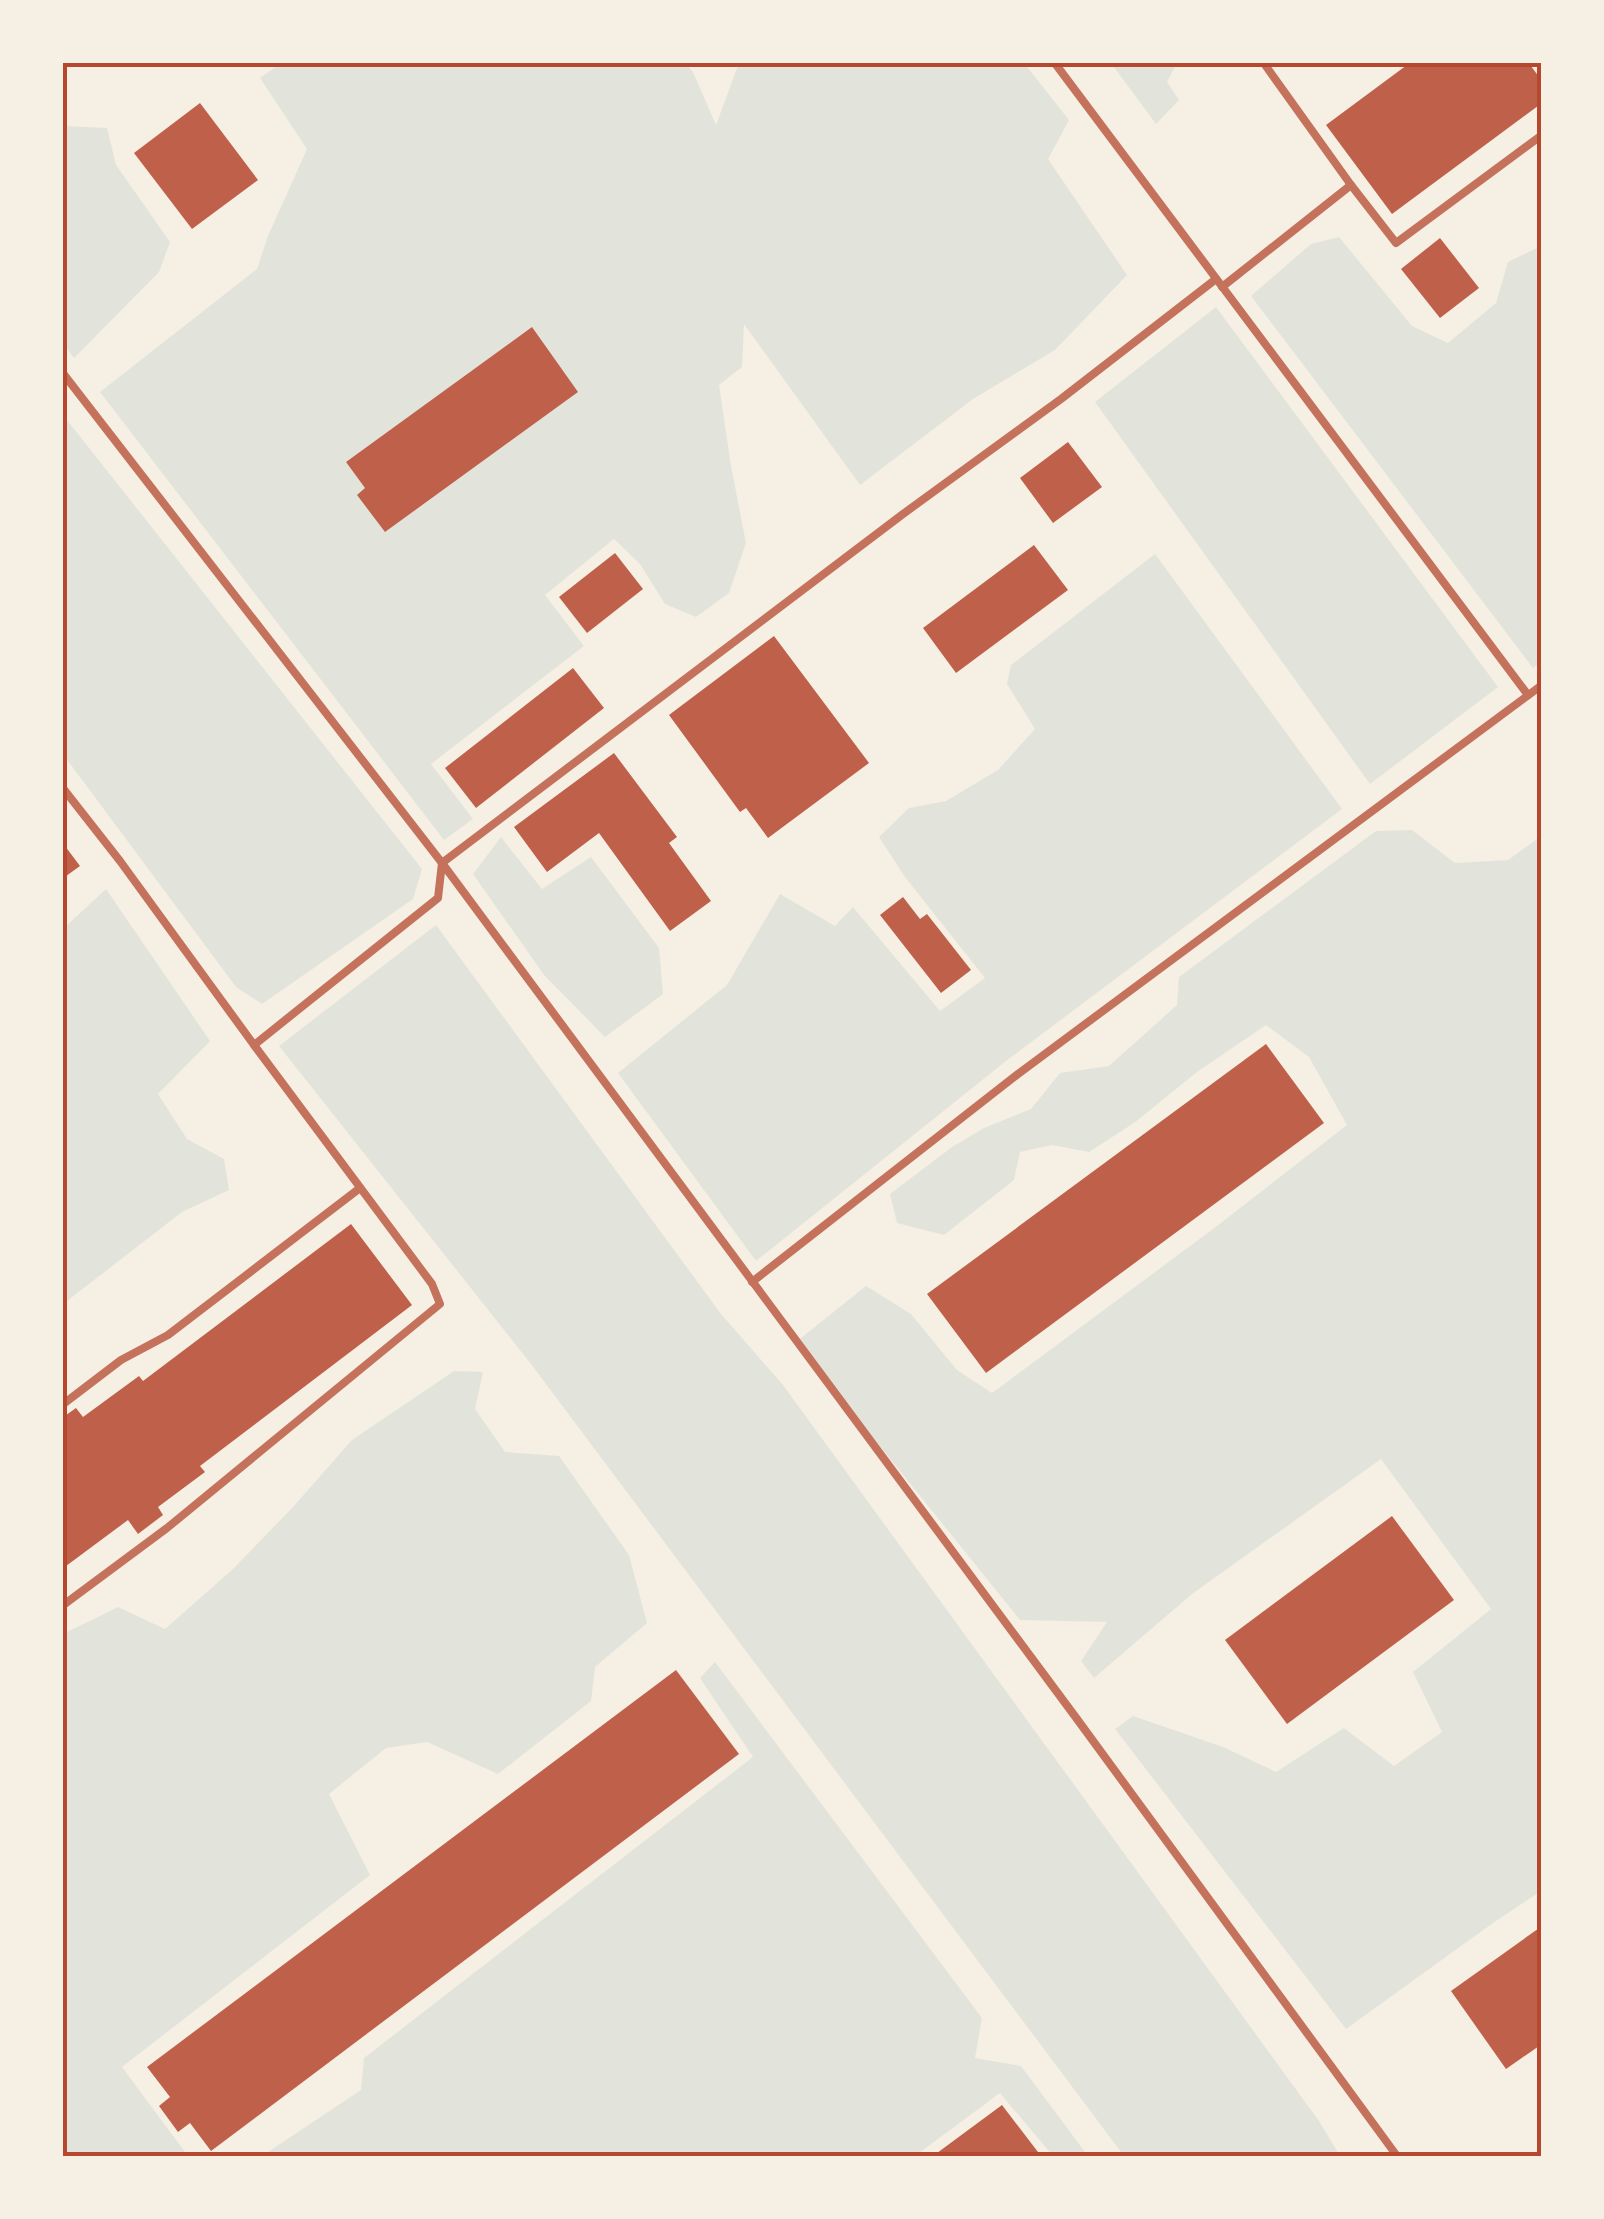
<svg xmlns="http://www.w3.org/2000/svg" width="1604" height="2219" viewBox="0 0 1604 2219" font-family="'Exo 2',sans-serif">
<style>
.green{fill:#e2e4dc}
.building{fill:#bf614a}
.lines{fill:none;stroke-linecap:round;stroke-linejoin:round}
.service{stroke:#c5725c;stroke-width:8}
.neatline{fill:none;stroke:#b5482f;stroke-width:4}
</style>
<rect width="100%" height="100%" fill="#f6efe4"/>
<!-- green -->
<g class="green">
<path d="M281 63H685L693 72 716 125 739 63H1024L1069 120 1048 159 1127 275 1055 350 973 399 860 485 744 324 742 367 719 385 731 466 746 543 729 593 696 617 665 604 640 564 614 539 545 595 584 646 431 764 473 819 444 840 100 392 257 269 268 236 307 149 260 78Z"/>
<path d="M1111 63H1177L1167 82 1179 100 1156 124Z"/>
<path d="M63 126 107 128 116 165 170 242 159 272 74 358 62 342Z"/>
<path d="M1339 237 1412 326 1448 343 1496 303 1508 262 1541 246 1542 661 1533 668 1251 296 1311 244Z"/>
<path d="M1216 307 1498 687 1370 784 1095 402Z"/>
<path d="M63 415 422 869 413 899 262 1004 236 987 68 761 63 757Z"/>
<path d="M1155 554 1342 809 1006 1061 756 1261 618 1073 727 985 780 894 835 926 853 907 940 1011 985 978 905 877 879 837 909 808 946 801 998 770 1035 729 1007 684 1011 665Z"/>
<path d="M1412 830 1455 863 1508 860 1541 836V1891L1493 1923 1346 2029 1115 1729 1133 1716 1223 1747 1276 1772 1344 1728 1394 1766 1442 1732 1413 1672 1491 1609 1381 1459 1192 1594 1094 1678 1081 1661 1107 1622 1020 1620 796 1342 866 1286 911 1314 957 1370 992 1393 1217 1226 1347 1125 1309 1057 1266 1025 1197 1072 1134 1123 1089 1152 1052 1145 1020 1152 1014 1180 944 1235 897 1223 890 1194 952 1147 984 1128 1031 1109 1060 1073 1109 1066 1177 1005 1179 977 1376 831Z"/>
<path d="M501 837 542 889 591 857 659 948 663 994 605 1037 544 975 473 874Z"/>
<path d="M106 889 210 1041 158 1094 187 1139 224 1159 229 1190 182 1212 63 1304V929Z"/>
<path d="M436 925 721 1314 783 1385 1319 2121 1340 2156H1124L531 1364 279 1046Z"/>
<path d="M454 1371 483 1372 475 1409 505 1452 559 1456 629 1555 647 1623 595 1667 591 1701 498 1774 427 1742 386 1748 329 1794 370 1875 122 2067 188 2156H63V1634L118 1607 165 1629 234 1568 293 1507 352 1440Z"/>
<path d="M715 1662 982 2018 975 2058 1021 2066 1088 2156H1053L1000 2093 915 2156H262L361 2090 364 2058 753 1757 700 1678Z"/>
</g>
<!-- building -->
<g class="building">
<path d="M1411 62H1528L1542 81V103L1392 214 1326 125Z"/>
<path d="M200 103 258 180 192 229 134 153Z"/>
<path d="M1440 238 1479 288 1440 318 1401 269Z"/>
<path d="M532 327 578 392 385 532 357 495 365 488 346 462Z"/>
<path d="M1068 442 1102 487 1053 523 1020 478Z"/>
<path d="M1034 545 1068 590 956 673 923 628Z"/>
<path d="M615 553 643 589 587 633 559 597Z"/>
<path d="M774 636 869 763 768 838 746 808 740 812 669 715Z"/>
<path d="M573 668 604 708 476 808 445 768Z"/>
<path d="M614 753 677 837 669 843 711 901 670 931 599 833 547 872 514 827Z"/>
<path d="M62 842 80 866 62 879Z"/>
<path d="M903 897 920 919 927 914 971 970 941 993 880 915Z"/>
<path d="M1266 1044 1324 1123 986 1373 927 1294Z"/>
<path d="M351 1224 412 1305 200 1466 205 1472 158 1507 163 1515 138 1534 128 1520 62 1569V1442L64 1441 62 1438V1418L76 1408 83 1417 139 1376 143 1381Z"/>
<path d="M1392 1516 1454 1600 1287 1724 1225 1640Z"/>
<path d="M676 1670 739 1754 211 2151 190 2123 178 2132 159 2106 170 2097 147 2067Z"/>
<path d="M1542 1926V2044L1506 2069 1451 1991Z"/>
<path d="M1002 2105 1041 2156H933Z"/>
</g>
<g class="lines">
<!-- service -->
<g class="service">
<path d="M1054 62 1528 695"/>
<path d="M1351 185 1396 243 1542 135"/>
<path d="M1222 287 1351 185 1263 62"/>
<path d="M62 372 442 863 903 514 1061 399 1216 279"/>
<path d="M62 787 120 861 254 1045 438 898 442 863 1077 1719 1397 2156"/>
<path d="M752 1282 1018 1074 1542 685"/>
<path d="M62 1405 121 1360 168 1335 360 1188"/>
<path d="M62 1606 167 1528 440 1304 432 1284 254 1045"/>
</g>
</g>
<!-- border -->
<rect width="1604" height="2219" fill="none" stroke="#f6efe4" stroke-width="130"/>
<rect x="65" y="65" width="1474" height="2089" class="neatline"/>
</svg>
